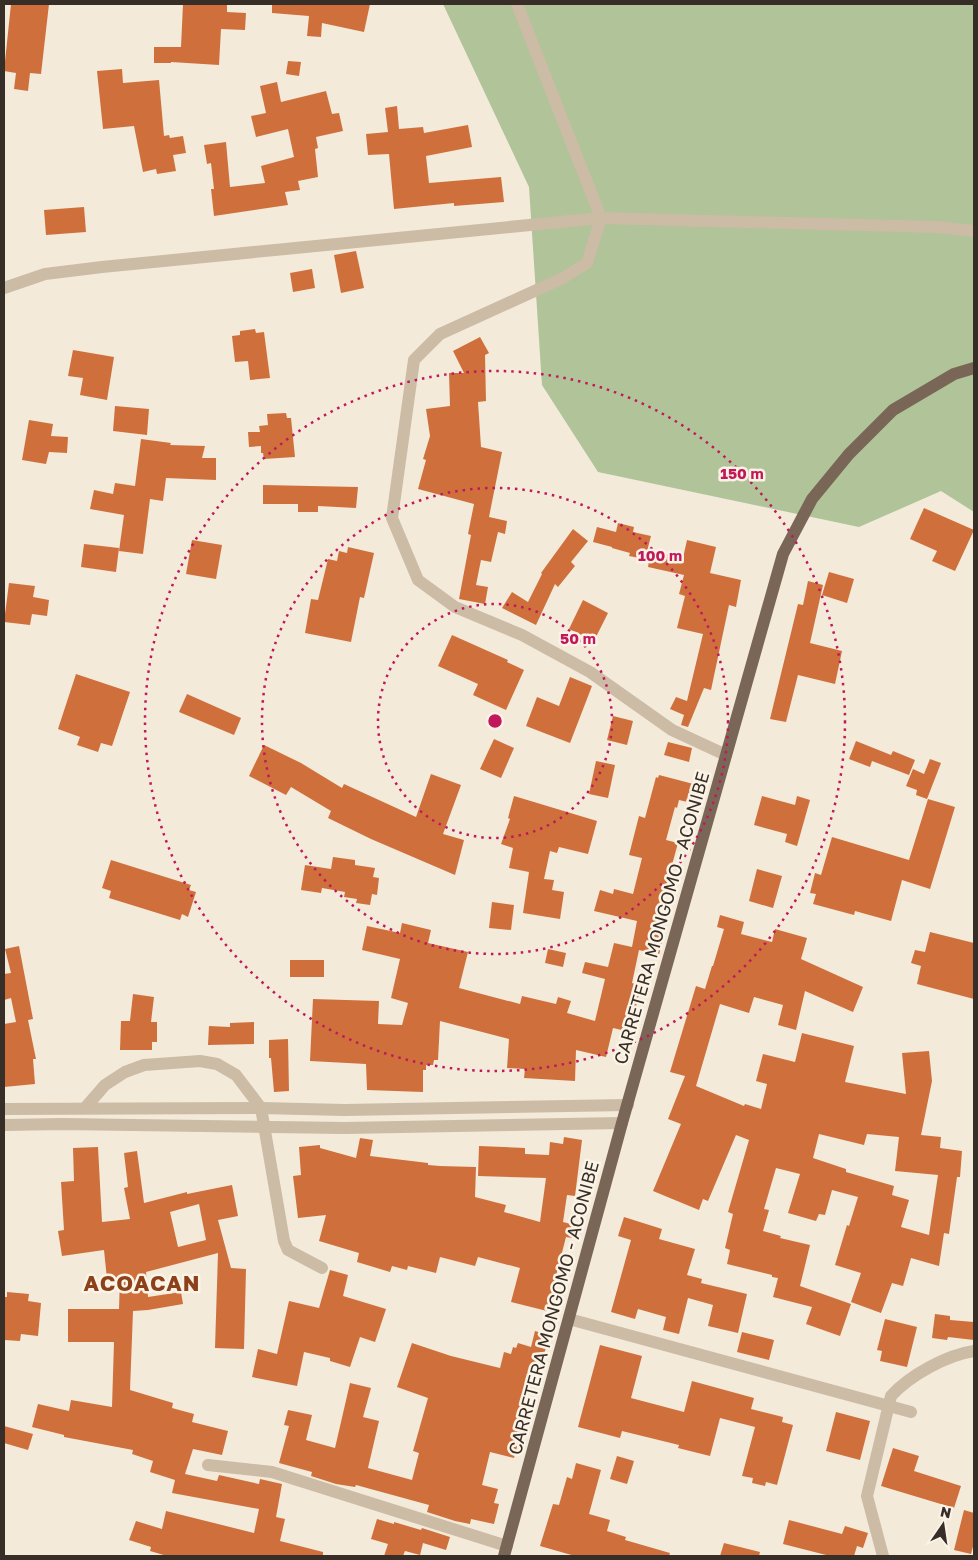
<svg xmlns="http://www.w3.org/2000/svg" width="978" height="1560" viewBox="0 0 978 1560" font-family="'Golos Text',sans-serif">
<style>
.green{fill:#b0c399}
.building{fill:#cf703c;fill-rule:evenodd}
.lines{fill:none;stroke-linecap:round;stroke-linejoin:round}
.street{stroke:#ccbba5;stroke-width:12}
.primary{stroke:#7a6656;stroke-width:12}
.ring{fill:none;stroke:#c2185b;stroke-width:2.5;stroke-dasharray:2.5 5}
.labels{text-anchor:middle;stroke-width:5;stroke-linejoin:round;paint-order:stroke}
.street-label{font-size:18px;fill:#372e27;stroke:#fbf3e6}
.district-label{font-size:22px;font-weight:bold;letter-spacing:1px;fill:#8c411a;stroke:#fbf3e6}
.centre{fill:#c2185b;stroke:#fbf3e6;stroke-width:2.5}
.ring-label{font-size:15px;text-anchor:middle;font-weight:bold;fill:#c2185b;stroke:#fbf3e6;stroke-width:5;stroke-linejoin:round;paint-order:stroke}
</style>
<rect width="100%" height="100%" fill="#f3eada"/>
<!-- green -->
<path class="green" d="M443 4H974V512L941 491 859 527 598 472 542 385 529 187Z"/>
<!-- building -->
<g class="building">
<path d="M11 4H49L41 74 30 73 28 91 14 89 16 73 4 71Z"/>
<path d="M183 4H227V12L246 13 245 30 221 29 219 65 171 62V63H154V47H181Z"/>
<path d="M272 4H370L364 32 322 23 321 37 307 36 309 16 272 13Z"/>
<path d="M288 61 301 62 299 76 286 74Z"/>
<path d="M122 69 123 83 159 80 164 136 169 135 170 138 183 136 186 153 173 155 176 171 157 174 156 169 143 172 134 126 103 129 97 71Z"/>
<path d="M277 82 281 102 326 91 332 114 339 113 343 131 316 137 318 148 315 149 318 177 298 181 300 190 285 192 288 205 214 216 211 189H214L211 163 207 164 204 145 226 142 230 187 265 183 261 166 294 157 288 129 256 137 251 116 266 113 260 86Z"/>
<path d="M397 106 399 129 423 127 424 133 468 125 472 147 426 156 429 183 501 177 504 202 454 206V203L394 209 389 154 368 155 366 134 388 132 385 108Z"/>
<path d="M84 207 86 232 46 235 44 210Z"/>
<path d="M356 251 364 288 341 293 334 255Z"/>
<path d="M312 269 315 288 293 292 290 273Z"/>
<path d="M255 329 256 333 264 332 270 378 250 380 248 361 235 362 232 336 240 335V331Z"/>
<path d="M480 337 489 353 485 355 486 401 478 402 481 447 502 452 489 517 507 521 505 534 498 532 491 562 481 560 476 585 488 587 485 604 459 599 471 535 468 534 474 504 418 489 426 460 423 459 430 436 426 409 450 406 449 373H464L453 351Z"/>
<path d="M73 350 114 357 107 400 80 395 83 378 68 376Z"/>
<path d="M115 406 149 409 147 435 113 431Z"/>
<path d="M286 413 287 418H291L295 457 264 459 263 453H261V446L249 447 248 432H260L259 426 268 425 267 414Z"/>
<path d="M29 420 53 424 51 436 68 437 67 453 49 452 46 464 22 460Z"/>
<path d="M141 439 171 443 170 445 205 446 202 458H216V480L166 478 163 501 150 499 143 554 119 551 124 515 90 509 94 490 113 494 115 483 135 486Z"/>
<path d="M263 485 358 487 356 508 318 506V512H298V504H263Z"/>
<path d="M924 508 974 530 955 571 932 561 937 551 910 539Z"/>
<path d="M618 523 634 527 633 532 651 536 645 559 629 556 630 553 612 548V547L593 542 597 527 616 532Z"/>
<path d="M573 529 588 541 571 562 575 566 558 587 555 584 536 625 502 608 512 592 528 602 542 574 541 573Z"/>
<path d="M192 540 222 545 216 579 186 574Z"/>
<path d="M687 540 716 547 710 573 741 580 736 607 729 605 711 690 704 688 688 727 681 725 684 715 670 709 676 697 687 701 703 634 677 628 685 596 679 594 684 575 648 567 651 550 683 558Z"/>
<path d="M84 544 119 548 116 572 81 567Z"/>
<path d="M348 547 374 553 364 598 360 597 351 642 305 633 311 599 318 600 328 559 337 561 339 551 347 553Z"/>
<path d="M829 572 854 579 847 603 822 595Z"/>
<path d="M808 581 823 585 810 643 842 651 835 684 798 675 786 722 770 719 798 604 803 605Z"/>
<path d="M9 583 35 586 33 597 49 600 47 616 32 614 30 625 4 622Z"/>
<path d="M583 600 608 613 594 641 569 629Z"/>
<path d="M452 635 508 660 507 662 524 670 506 710 473 695 478 684 438 666Z"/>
<path d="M76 674 130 692 112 746 101 743 98 752 77 745 80 737 58 729Z"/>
<path d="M570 677 592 686 570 743 526 726 537 697 559 706Z"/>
<path d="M187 694 241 718 234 735 179 712Z"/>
<path d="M613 716 633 721 627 745 607 740Z"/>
<path d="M494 739 514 748 501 778 480 769Z"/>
<path d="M856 741 891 755 893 751 915 760 909 775 872 761 870 767 849 759Z"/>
<path d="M668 742 692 748 689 762 664 755Z"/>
<path d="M264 745 301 763 342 788 344 784 416 817 431 774 461 785 443 834 464 840 455 875 371 839 328 818 331 811 291 787 286 795 249 776Z"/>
<path d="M930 759 941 763 927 799 916 795 917 790 906 786 913 769 924 774Z"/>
<path d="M596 761 615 765 608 798 589 794Z"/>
<path d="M659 775 705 787 700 805 679 800 677 808 675 807 666 840 678 843 661 905 669 908 661 937 663 938 659 955 639 950 632 983 641 986 630 1032 613 1028 606 1057 576 1050 575 1081 524 1078 525 1069 507 1068 509 1039 440 1021 438 1060H434L433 1065H426V1070H423V1092L367 1090 366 1064 310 1061 313 999 379 1001 378 1024 402 1025 408 1003 391 998 400 959 362 950 367 926 400 933 402 923 431 930 428 943 468 952 459 988 520 1004 522 996 556 1004 558 997 571 1001 567 1013 595 1021 605 979 582 973 585 962 608 967 614 943 632 947 637 921 594 911 600 890 613 894 614 889 633 894 642 858 629 855 639 816 645 818 656 777 658 778Z"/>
<path d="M514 796 597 821 588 854 559 847 557 853 550 851 544 879 554 880 552 890 564 892 560 919 523 913 529 872 509 868 513 848 501 844 510 819 508 818Z"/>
<path d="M762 796 795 805 797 796 810 800 797 846 785 842 787 834 754 825Z"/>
<path d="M928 799 955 807 930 889 902 880 891 921 855 911 854 915 813 904 816 894 810 893 815 873 821 875 832 837 909 860Z"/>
<path d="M333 857 355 860V865L375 868 373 877 379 878 377 895 372 894 370 905 356 903 357 899 344 897 345 892 322 888 321 893 301 890 305 865 331 869Z"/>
<path d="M111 860 191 885 189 890 196 892 188 917 182 914 180 920 109 898 111 891 102 888Z"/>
<path d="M757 869 782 876 773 908 749 901Z"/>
<path d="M492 902 514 905 511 930 489 928Z"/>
<path d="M720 915 744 922 741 934 772 942 775 929 807 938 801 959 863 987 853 1012 805 991 796 1030 778 1025 783 1005 754 997 749 1013 720 1004 696 1086 744 1106 745 1104 761 1109 767 1084 756 1081 763 1054 795 1062 802 1033 854 1046 845 1082 906 1094 902 1053 929 1051 932 1081 921 1135 941 1137 940 1148 962 1151 960 1177H957L949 1234 944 1233 939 1266 911 1258 903 1286 892 1283 881 1313 851 1302 861 1273 835 1265 847 1225 849 1226 858 1197 832 1190 825 1215 819 1214 816 1221 788 1213 800 1174 776 1168 764 1209 769 1210 763 1231 781 1236 780 1238 810 1245 800 1286 851 1304 840 1336 806 1324 812 1307 773 1297 778 1278 772 1277V1275L727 1264 730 1250 725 1248 733 1214 728 1212 749 1140 736 1135 708 1201 703 1199 699 1210 653 1191 681 1124 668 1119 685 1076 670 1072 696 986 705 989 712 966H713L724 929 717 927ZM819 1134 864 1145 867 1134 899 1137 895 1171 938 1175 929 1235 901 1227 909 1200 892 1195 894 1186 846 1172V1169L813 1158Z"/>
<path d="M930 932 974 943V999L917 984 921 966 911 963 915 950 925 952Z"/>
<path d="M19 946 33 1019 28 1020 36 1059H33L35 1084 4 1087V1024L16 1022 11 998 4 1000V974L11 973 5 949Z"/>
<path d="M548 949 566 953 563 967 545 963Z"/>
<rect x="290" y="960" width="34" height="17"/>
<path d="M133 994 154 997 151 1022H157V1042H152V1050H120L121 1021H130Z"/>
<path d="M254 1022V1044L208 1045 209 1026 230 1027V1023Z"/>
<path d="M288 1039 289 1091 274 1092 271 1058H269V1040Z"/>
<path d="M564 1137 582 1140 575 1196 567 1195 563 1222 575 1225 572 1238 566 1237 547 1311 511 1302 520 1268 478 1257 475 1266 440 1257 436 1273 408 1266 407 1270 392 1266 390 1272 357 1262 359 1253 319 1241 326 1215 298 1218 293 1176 301 1175 299 1147 320 1145V1148L356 1158 360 1138 373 1140 370 1156 428 1163V1165L440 1166 476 1167 475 1197 506 1205 504 1212 540 1222 546 1178 478 1176 479 1146 525 1148V1154L549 1155 550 1142 563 1144Z"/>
<path d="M98 1147 102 1222 130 1219 124 1188 128 1187 124 1153 137 1151 144 1203 187 1192V1194L232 1185 238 1216 218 1220 231 1268 246 1269 244 1349 215 1348 218 1253 146 1272 148 1297 181 1292 183 1304 148 1310 133 1311 130 1390 173 1403 172 1408 194 1414 192 1422 228 1431 222 1455 193 1449 185 1474 217 1481 219 1475 259 1484 260 1479 282 1484 276 1517 285 1519 280 1541 323 1552V1556H167L150 1551 151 1547 129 1540 136 1521 162 1529 166 1511 254 1533 259 1509 172 1493 175 1480 150 1472 153 1461 132 1454 133 1450 64 1437V1435L32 1427 38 1404 69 1411 71 1400 112 1407 114 1342H68V1309H119L120 1278 107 1279 104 1250 62 1256 58 1231 64 1230 61 1182 74 1181 73 1148ZM199 1204 206 1240 178 1247 170 1212Z"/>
<path d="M624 1217 662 1229 659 1239 695 1249 687 1275 702 1279 701 1283 747 1294 738 1333 708 1326 713 1305 688 1298 679 1334 663 1330 666 1317 638 1309 635 1319 611 1312 631 1240 618 1236Z"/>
<path d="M330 1270 348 1275 343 1296 386 1309 375 1342 360 1337 350 1367 330 1361V1358L304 1352 297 1386 252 1377 258 1349 277 1354 289 1301 319 1308Z"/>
<path d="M7 1292 29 1294 28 1301 41 1303 38 1336 21 1334 20 1341 4 1340V1297H7Z"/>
<path d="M935 1314 950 1316V1320L974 1322V1340L948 1337 947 1340 932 1338Z"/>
<path d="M885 1319 917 1327 907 1367 880 1361 882 1351 877 1350Z"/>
<path d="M535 1331 549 1335 536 1387 529 1385 519 1427 522 1428 514 1458 490 1452 482 1485 498 1489 494 1503 499 1504 494 1524 471 1519 470 1524 455 1521 427 1512 429 1505 356 1485 355 1487 336 1484 311 1476 312 1472 279 1463 289 1426 284 1425 288 1410 312 1415 306 1440 335 1448 350 1383 371 1388 363 1417 379 1421 368 1468 412 1480 419 1453 413 1451 428 1398 397 1387 412 1343 451 1356 500 1368 504 1352 511 1354 513 1347 516 1348 518 1343 531 1347Z"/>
<path d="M742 1332 774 1340 769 1360 737 1352Z"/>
<path d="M600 1345 642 1356 631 1398 684 1412 692 1381 754 1398 751 1409 783 1417 782 1422 793 1425 777 1485 766 1482 765 1486 752 1483 753 1478 742 1476 755 1427 720 1418 710 1456 678 1448 679 1445 622 1431 620 1438 578 1427Z"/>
<path d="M836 1412 870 1421 860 1460 826 1451Z"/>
<path d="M4 1426 33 1434 28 1450 4 1443Z"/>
<path d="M893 1448 919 1456 914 1471 961 1486 954 1508 881 1486Z"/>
<path d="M617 1456 634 1461 627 1484 610 1479Z"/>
<path d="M576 1463 601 1470 589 1514 610 1520 607 1531 626 1537 625 1540 670 1553 669 1556H575L540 1546 553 1504 559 1505 567 1477 572 1479Z"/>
<path d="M964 1510 974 1513V1543L971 1554 954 1550Z"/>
<path d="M377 1519 394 1524V1522L421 1530 422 1528 450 1537 446 1550 423 1543 420 1555 405 1551 403 1556H384L388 1544 371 1539Z"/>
<path d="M789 1520 842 1534 845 1526 868 1533 863 1548 857 1546 854 1556H830L783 1544Z"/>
<path d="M724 1543 760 1552 759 1556H720Z"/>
</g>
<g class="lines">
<!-- street -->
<g class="street">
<path d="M517 4 601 218 587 263 563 278 440 334 414 360 392 518 418 580 455 607 522 635 590 672 672 730 726 755"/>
<path d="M4 288 45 274 102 267 601 218 936 227 974 231"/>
<path d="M85 1108 105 1085 125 1072 144 1065 200 1061 217 1064 236 1075 261 1108 284 1241 288 1250 322 1268"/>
<path d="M4 1109 261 1108 345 1110 628 1105"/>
<path d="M4 1125 63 1124 345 1128 622 1123"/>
<path d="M569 1319 911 1412"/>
<path d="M208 1465 272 1472 507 1546"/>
<path d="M883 1556 867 1496 891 1396C910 1375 947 1355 974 1351"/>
</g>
<!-- primary -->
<path class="primary" d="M504 1556 622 1123 783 554 812 499 849 454 893 410 954 374 974 368"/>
</g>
<!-- distance rings -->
<g class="ring">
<circle cx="495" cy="721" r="117"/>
<circle cx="495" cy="721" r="233"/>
<circle cx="495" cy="721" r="350"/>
</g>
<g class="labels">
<!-- street labels -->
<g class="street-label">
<text transform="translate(662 918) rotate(-74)" y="6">CARRETERA MONGOMO - ACONIBE</text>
<text transform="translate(554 1308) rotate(-75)" y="6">CARRETERA MONGOMO - ACONIBE</text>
</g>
<!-- district labels -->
<g class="district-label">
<text x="142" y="1291">ACOACAN</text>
</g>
</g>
<circle cx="495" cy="721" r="8" class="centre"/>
<g class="ring-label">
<text x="742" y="479">150 m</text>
<text x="660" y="561">100 m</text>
<text x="578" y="644">50 m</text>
</g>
<!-- border -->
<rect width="978" height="1560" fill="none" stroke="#372e27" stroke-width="10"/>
<!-- north arrow -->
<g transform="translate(943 1525) rotate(13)" stroke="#fbf3e6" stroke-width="4" paint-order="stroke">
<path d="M0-4L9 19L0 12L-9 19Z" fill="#372e27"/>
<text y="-8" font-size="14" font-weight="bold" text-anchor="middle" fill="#372e27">N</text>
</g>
</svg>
